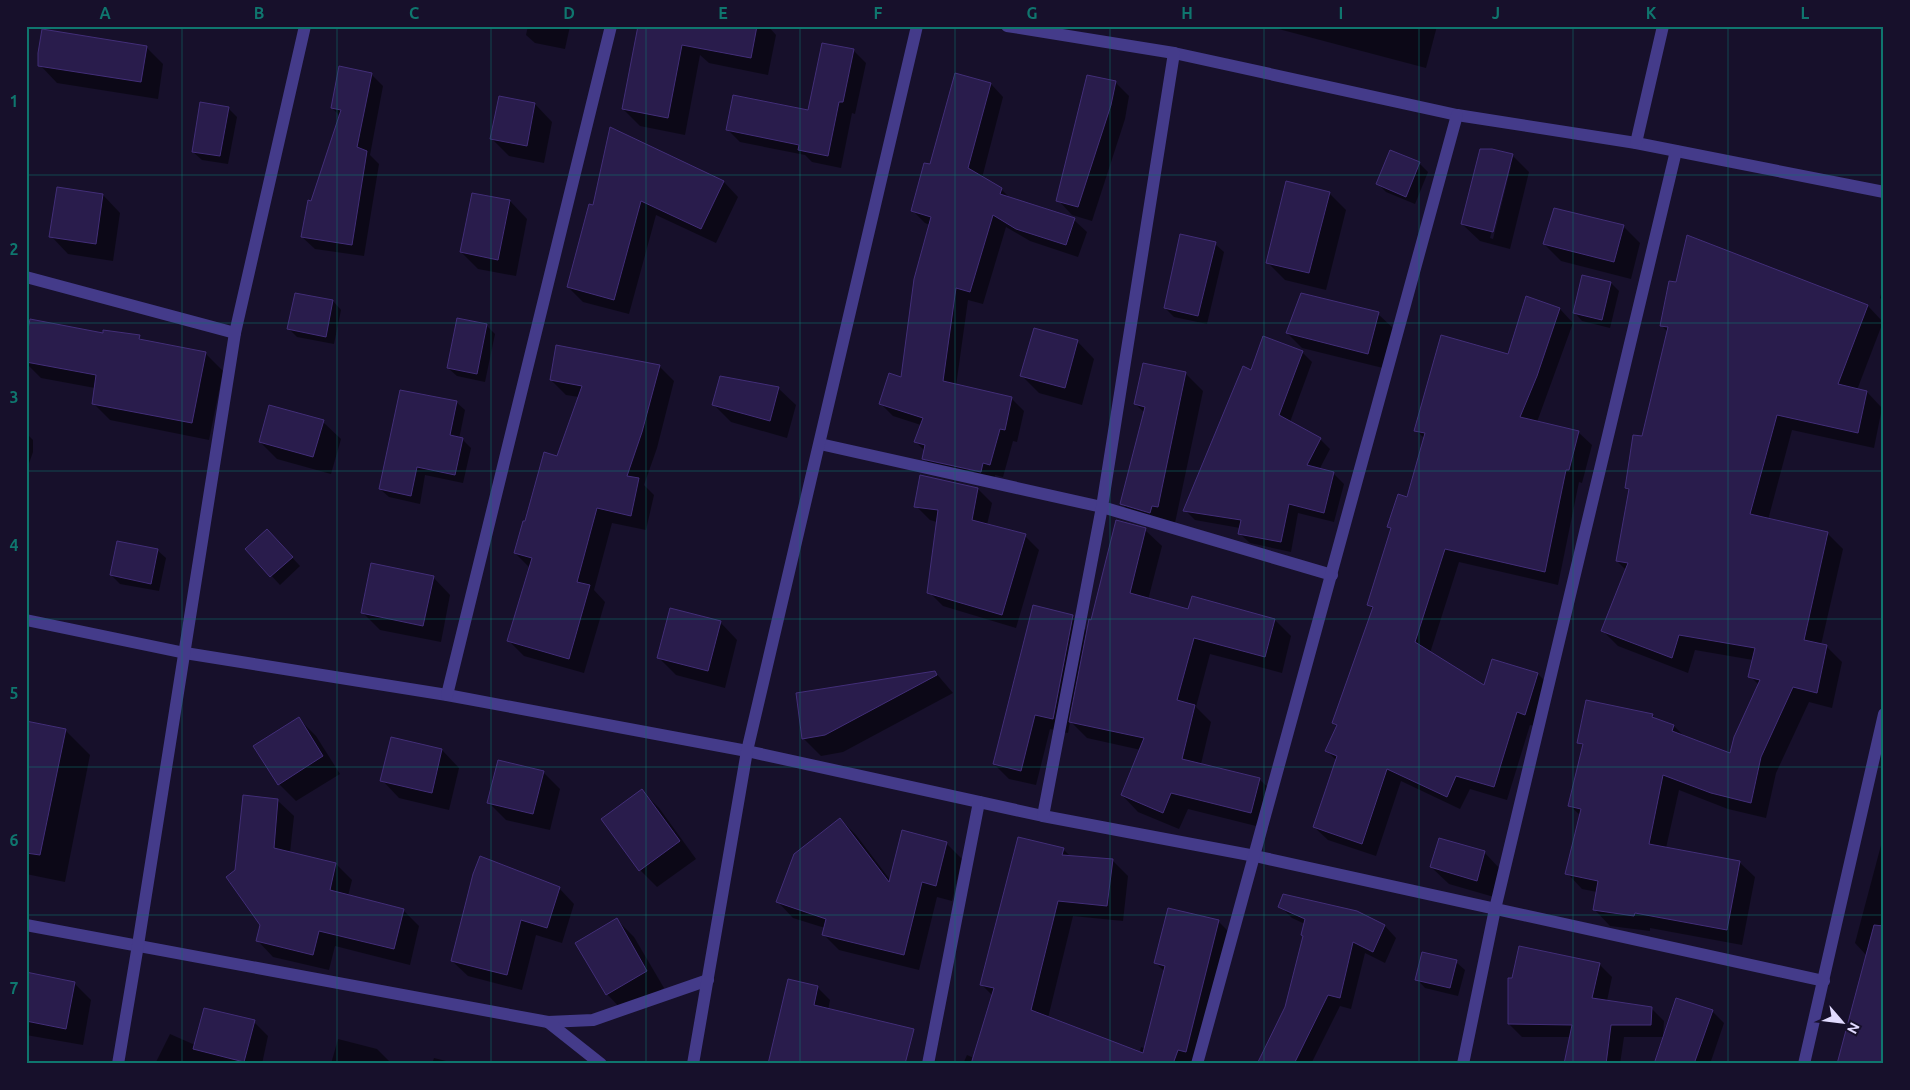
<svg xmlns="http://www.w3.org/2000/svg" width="1910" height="1090" viewBox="0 0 1910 1090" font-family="Ubuntu,sans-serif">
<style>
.shadow{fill:#0007;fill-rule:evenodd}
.building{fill:#291c4c;stroke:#422e78}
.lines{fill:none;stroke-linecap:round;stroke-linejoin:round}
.minor{stroke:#443b8a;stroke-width:12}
.grid{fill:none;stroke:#0f766e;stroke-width:1;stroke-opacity:0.55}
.neatline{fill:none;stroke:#0f766e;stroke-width:2}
.grid-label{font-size:16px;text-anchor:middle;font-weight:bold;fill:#0f766e}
</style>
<rect width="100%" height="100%" fill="#17102b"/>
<!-- shadow -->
<g class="shadow">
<path d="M528 26H570L565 49 535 43 526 35Z"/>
<path d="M695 26H768L776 35 768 75 709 63 700 55 685 135 640 126 623 109Z"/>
<path d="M1267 26H1437L1426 68Z"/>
<path d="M146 47 163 64 158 99 57 83 40 65Z"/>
<path d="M853 50 866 63 855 114 852 113 841 168 812 162 805 155 740 142 728 130 809 112Z"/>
<path d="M371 74 383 86 370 155 379 164 364 256 315 249 302 237 340 116 332 108Z"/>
<path d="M956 75 991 84 1003 97 982 178 1001 189 1010 198 1074 220 1087 232 1078 257 1030 241 1006 227 983 304 968 300 956 386 1011 398 1024 411 1017 442 1013 441 1003 477 995 475 994 484 936 471 924 458 925 451 915 441 921 425 893 416 881 404 902 379 930 225 925 223 912 210 931 166Z"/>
<path d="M1115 82 1129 96 1125 119 1092 221 1072 215 1058 200Z"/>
<path d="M500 97 535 104 552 122 544 163 509 156 491 138Z"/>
<path d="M228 108 237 117 228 164 202 160 193 152Z"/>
<path d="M611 129 724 182 738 197 716 243 656 215 629 314 583 302 568 287 594 207Z"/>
<path d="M1512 155 1529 172 1510 249 1480 241 1462 224ZM1508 166H1511L1493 239 1490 238Z"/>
<path d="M1419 163 1428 172 1415 204 1386 192 1378 184Z"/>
<path d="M58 188 103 195 120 213 113 261 68 254 51 236Z"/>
<path d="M1329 193 1346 210 1326 290 1285 280 1267 262Z"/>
<path d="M473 194 510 201 527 219 516 276 478 269 461 252Z"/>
<path d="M1623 226 1640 243 1631 279 1561 261 1544 244Z"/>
<path d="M1688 237 1868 306 1883 322 1857 390 1867 392 1882 408 1874 448 1792 430 1768 520 1827 533 1843 549 1821 645 1827 647 1842 662 1832 708 1809 702 1776 773 1766 818 1728 809 1679 790 1666 848 1739 862 1755 877 1742 945 1650 928V931L1610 926 1595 910 1597 892 1582 889 1567 873 1581 816 1570 806 1584 747 1579 743 1652 715 1658 720 1674 726 1685 737 1731 754 1759 685 1750 676 1753 660 1695 650 1688 673 1618 646 1603 631 1626 570 1617 561 1629 491 1626 488 1643 437 1668 332 1661 325 1677 284Z"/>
<path d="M1215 244 1224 252 1207 324 1174 317 1165 308Z"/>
<path d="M1611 283 1619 291 1610 328 1582 321 1574 312Z"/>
<path d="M1884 283V301L1880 298Z"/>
<path d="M296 294 333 301 341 310 334 344 297 337 289 329Z"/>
<path d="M1527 298 1560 309 1573 323 1537 422 1578 432 1592 445 1582 483 1579 482 1558 585 1459 562 1430 653 1485 687 1493 661 1538 674 1551 687 1539 727 1530 725 1507 800 1470 789 1460 809 1401 781 1376 856 1328 840 1314 827 1337 761 1327 751 1337 727 1333 723 1373 610 1368 604 1392 530 1389 526 1408 498 1425 439 1416 430 1509 355Z"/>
<path d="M1378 314 1393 328 1383 368 1302 348 1287 333Z"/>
<path d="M486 325 495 334 485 382 457 376 448 368Z"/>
<path d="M104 334 139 337 144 342 206 354 223 371 209 440 110 420 93 403 95 388 41 378 26 363V345Z"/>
<path d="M1077 341 1094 359 1082 405 1039 393 1022 376Z"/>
<path d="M1302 352 1312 362 1290 422 1320 439 1330 449 1319 470 1334 474 1344 484 1334 522 1298 513 1291 552 1250 543 1239 533 1240 528 1195 520 1185 510 1252 371Z"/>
<path d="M659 366 674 381 657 448 644 485 654 495 646 530 612 523 594 590 605 602 584 673 524 656 509 641 530 568 515 553 526 523 558 457 579 397 566 395 551 380Z"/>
<path d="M1185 373 1203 391 1175 523 1139 521 1122 504 1145 413 1135 404Z"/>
<path d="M778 388 796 405 787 438 731 422 714 405Z"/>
<path d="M456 402 465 410 459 439H462L471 448 463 483 425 475 420 504 389 497 380 489Z"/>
<path d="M323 422 341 439 331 474 277 459 260 442Z"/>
<path d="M26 433 33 440V452L26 472Z"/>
<path d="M978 489 992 503 987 525 1025 536 1039 550 1016 628 943 606 929 592 937 522 930 520 916 506Z"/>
<path d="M1145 530 1162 546 1148 600 1189 611 1275 620 1291 636 1282 673 1210 654 1196 707 1211 722 1201 764 1259 779 1276 795 1268 829 1188 809 1179 829 1138 812 1122 795 1141 750 1087 738 1070 721 1068 733 1050 729 1036 785 1009 779 994 764 1072 616 1088 632Z"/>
<path d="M275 539 300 566 280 585 247 549Z"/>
<path d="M157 550 166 558 159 591 120 584 111 575Z"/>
<path d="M433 577 450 595 441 642 380 630 362 612Z"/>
<path d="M720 622 737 640 725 688 676 675 658 657Z"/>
<path d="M935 672 953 693 843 752 821 756 804 739 797 694Z"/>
<path d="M298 718 316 736 340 774 296 801 279 784Z"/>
<path d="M26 723 65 730 90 755 65 882 26 874Z"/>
<path d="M392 738 442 750 459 768 449 810 399 798 382 780Z"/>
<path d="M543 772 560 789 550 830 506 820 488 802Z"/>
<path d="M642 791 659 808 696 859 657 887 640 870Z"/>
<path d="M277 800 294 816 290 853 336 864 352 880 348 896 403 910 419 926 410 965 335 946 329 970 273 957 257 940 261 924 236 871Z"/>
<path d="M840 819 856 835 891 881 946 843 962 859 952 901 937 897 919 970 839 950 823 934 825 928 793 918 778 902Z"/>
<path d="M1884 834V1064L1867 956 1855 943Z"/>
<path d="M1063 849 1071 857 1112 860 1128 876 1123 921 1073 916 1048 1018 1092 1064H963L967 1055 974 1058 993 996 981 984Z"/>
<path d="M1484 852 1501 870 1494 897 1449 884 1431 867Z"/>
<path d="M559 888 574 904 562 943 536 935 522 990 468 976 452 961Z"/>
<path d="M1280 906 1357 912 1385 926 1396 938 1385 963 1365 953 1351 1009 1340 1006 1311 1064H1258L1286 1008 1304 937 1305 924 1292 918Z"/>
<path d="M617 920 634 937 664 988 624 1012 607 994Z"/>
<path d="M1219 922 1233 936 1201 1064H1137L1141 1047 1146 1049 1165 972 1156 963Z"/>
<path d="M1456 962 1465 970 1458 996 1425 988 1417 979Z"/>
<path d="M1599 964 1612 977 1607 1001 1651 1008 1664 1021 1663 1037H1624L1620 1064H1566L1571 1037H1522L1509 1024Z"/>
<path d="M26 973 74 983 91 1000 83 1045 26 1035Z"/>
<path d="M817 987 830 1000 828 1010 769 1064Z"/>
<path d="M1712 1011 1724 1023 1710 1064H1655Z"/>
<path d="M254 1022 268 1036 262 1064H155L170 1034 195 1045Z"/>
<path d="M338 1039 377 1049 390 1062V1064H331Z"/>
<path d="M434 1058 458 1064H432Z"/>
</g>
<!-- building -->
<g class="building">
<path d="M638 26H757L751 58 682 45 668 118 622 109Z"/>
<path d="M42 29 147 46 141 82 38 66V53Z"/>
<path d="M822 43 854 49 843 102H839L828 156 798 150 799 145 726 130 733 95 808 110Z"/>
<path d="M339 66 372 73 357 147 367 151 352 245 301 237 308 200 311 201 341 110 331 108Z"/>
<path d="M955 73 991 83 968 168 1002 188 1000 194 1075 218 1066 245 1016 229 993 215 970 292 956 288 943 381 1012 397 1005 430 1000 429 990 465 983 463 981 472 922 459 925 445 914 442 923 418 879 404 889 373 901 377 914 279 931 217 911 211 924 163 930 164Z"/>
<path d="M1087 75 1116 81 1111 105 1078 207 1056 201Z"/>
<path d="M499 96 535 103 527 146 490 139Z"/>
<path d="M200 102 229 107 220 156 192 152Z"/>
<path d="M610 127 724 181 701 229 641 201 614 300 567 287 589 204 593 205Z"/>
<path d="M1480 149H1492L1513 154 1493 232 1461 224Z"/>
<path d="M1390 150 1420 162 1406 197 1376 184Z"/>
<path d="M1286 181 1330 192 1309 273 1266 263Z"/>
<path d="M57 187 103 194 96 244 49 237Z"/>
<path d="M472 193 510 200 498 260 460 252Z"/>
<path d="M1554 208 1624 225 1614 262 1543 244Z"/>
<path d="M1180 234 1216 242 1198 316 1164 308Z"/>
<path d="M1687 235 1868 305 1838 384 1867 391 1858 433 1777 415 1750 514 1828 532 1804 640 1827 645 1817 693 1793 687 1761 757 1751 803 1711 793 1663 775 1649 844 1740 861 1727 930 1635 913 1634 916 1593 910 1598 881 1565 874 1581 809 1568 806 1583 744 1577 743 1586 700 1653 714 1652 717 1674 725 1672 731 1730 753 1734 737 1760 680 1748 677 1755 648 1679 635 1672 658 1601 631 1628 563 1616 561 1629 489 1625 488 1633 435 1642 436 1668 327 1660 326 1669 281 1676 282Z"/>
<path d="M1582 275 1611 282 1602 320 1573 313Z"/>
<path d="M295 293 333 300 326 337 287 329Z"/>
<path d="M1301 293 1379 312 1368 354 1286 333Z"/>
<path d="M1526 296 1560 308 1537 376 1520 417 1579 431 1569 470H1566L1545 572 1445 549 1415 642 1484 685 1492 659 1538 673 1525 715 1517 712 1494 787 1456 776 1447 797 1387 769 1362 844 1313 827 1337 756 1325 751 1337 725 1332 723 1373 607 1367 605 1391 528 1387 527 1398 494 1407 497 1425 433 1414 431 1441 335 1508 354Z"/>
<path d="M457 318 487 324 477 374 447 368Z"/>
<path d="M30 319 103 333V330L140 335 139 339 206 352 192 423 92 404 96 375 26 362V339Z"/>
<path d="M1034 328 1078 340 1065 388 1020 376Z"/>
<path d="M1263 336 1303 351 1279 415 1321 438 1307 465 1334 472 1324 513 1289 504 1281 542 1238 534 1241 520 1183 511 1243 366 1251 370Z"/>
<path d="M556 345 660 365 642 432 627 476 639 478 631 516 597 508 577 582 590 585 569 659 507 641 532 558 514 553 523 521H525L544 452 557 456 582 386 550 380Z"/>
<path d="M1143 363 1186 372 1158 507 1152 506 1150 513 1120 504 1145 407 1134 404Z"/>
<path d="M720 376 779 387 770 421 712 405Z"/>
<path d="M400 390 457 401 450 435 463 438 455 475 417 467 411 496 379 489Z"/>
<path d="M269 405 324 420 313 457 259 442Z"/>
<path d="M920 475 978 488 972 520 1026 534 1002 615 927 593 938 510 914 507Z"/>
<path d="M1116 520 1146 528 1130 593 1188 609 1192 596 1275 619 1265 657 1194 638 1177 700 1195 705 1182 759 1260 778 1251 813 1171 793 1163 813 1121 795 1144 738 1069 722 1089 619 1091 620Z"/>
<path d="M267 529 293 557 270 577 245 549Z"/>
<path d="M117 541 158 549 151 584 110 575Z"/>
<path d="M371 563 434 576 423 626 361 613Z"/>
<path d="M1033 605 1073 615 1053 719 1035 715 1021 771 993 764Z"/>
<path d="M670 608 721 621 708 671 657 658Z"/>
<path d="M935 671 937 675 825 735 802 739 796 693Z"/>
<path d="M299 717 323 756 278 785 253 746Z"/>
<path d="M26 721 66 729 40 855 26 853Z"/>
<path d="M391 737 442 749 432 793 380 781Z"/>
<path d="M498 760 544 771 533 814 487 803Z"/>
<path d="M642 789 680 841 639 871 601 819Z"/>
<path d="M243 795 278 799 274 848 336 863 330 890 404 909 394 949 319 931 313 955 256 941 260 925 226 877 235 870Z"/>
<path d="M840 818 889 882 902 830 947 842 936 886 922 882 904 955 822 935 826 919 776 902 794 854Z"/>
<path d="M1018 837 1064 848 1062 855 1113 859 1107 906 1058 901 1031 1010 1143 1053 1165 966 1154 963 1168 908 1219 920 1186 1052 1178 1050 1173 1064H971L994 988 980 985Z"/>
<path d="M1439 838 1485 851 1477 881 1430 867Z"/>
<path d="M480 856 560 887 547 928 521 920 507 975 451 961 473 874Z"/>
<path d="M1283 894 1357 911 1385 925 1373 952 1353 942 1340 998 1328 995 1294 1064H1257L1285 1007 1303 936 1301 935 1305 919 1278 907Z"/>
<path d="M617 918 647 971 606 995 575 943Z"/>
<path d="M1874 925 1884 926V1064H1837Z"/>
<path d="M1519 946 1600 963 1592 998 1652 1007 1651 1025H1611L1606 1064H1564L1572 1025 1508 1024V978H1512Z"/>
<path d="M1422 952 1457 960 1450 988 1415 980Z"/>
<path d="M26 972 75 982 66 1029 26 1021Z"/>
<path d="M788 979 818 986 814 1005 914 1029 905 1064H768Z"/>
<path d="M1676 998 1713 1010 1694 1064H1654Z"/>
<path d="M204 1008 255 1020 244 1062 193 1049Z"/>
</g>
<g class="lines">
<!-- minor -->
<g class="minor">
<path d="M1007 26 1174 53 1457 115 1636 143 1884 192"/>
<path d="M1636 143 1663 26"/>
<path d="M26 277 235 333"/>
<path d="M820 444 1102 507 1332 575"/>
<path d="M26 620 185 653 447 695 747 751 1043 816 1255 856 1824 981"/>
<path d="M447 695 611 26"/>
<path d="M1043 816 1102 507 1174 53"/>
<path d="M26 925 548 1022 593 1020 708 980"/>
<path d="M548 1022 601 1064"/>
<path d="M118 1064 138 945 235 333 305 26"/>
<path d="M693 1064 747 751 917 26"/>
<path d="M928 1064 979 802"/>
<path d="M1197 1064 1457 115"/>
<path d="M1463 1064 1495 909 1676 151"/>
<path d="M1804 1064 1884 714"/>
</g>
</g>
<!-- grid -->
<path class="grid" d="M182 26V1064M337 26V1064M491 26V1064M646 26V1064M800 26V1064M955 26V1064M1110 26V1064M1264 26V1064M1419 26V1064M1573 26V1064M1728 26V1064M26 175H1884M26 323H1884M26 471H1884M26 619H1884M26 767H1884M26 915H1884"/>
<!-- border -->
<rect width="1910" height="1090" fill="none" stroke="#17102b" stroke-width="55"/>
<!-- north arrow -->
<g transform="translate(1842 1022) rotate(118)" stroke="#17102b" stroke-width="4" paint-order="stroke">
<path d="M0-4L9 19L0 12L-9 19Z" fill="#e1daff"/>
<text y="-8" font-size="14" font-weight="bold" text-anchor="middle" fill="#e1daff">N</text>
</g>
<rect x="28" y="28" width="1854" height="1034" class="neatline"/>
<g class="grid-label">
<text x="105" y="19">A</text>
<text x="259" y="19">B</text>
<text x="414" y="19">C</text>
<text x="569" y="19">D</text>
<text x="723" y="19">E</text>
<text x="878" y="19">F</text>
<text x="1032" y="19">G</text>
<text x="1187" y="19">H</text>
<text x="1341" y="19">I</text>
<text x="1496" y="19">J</text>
<text x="1651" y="19">K</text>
<text x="1805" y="19">L</text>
<text x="14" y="107">1</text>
<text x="14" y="255">2</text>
<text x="14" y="403">3</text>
<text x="14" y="551">4</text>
<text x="14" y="699">5</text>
<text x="14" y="846">6</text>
<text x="14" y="994">7</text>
</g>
</svg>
